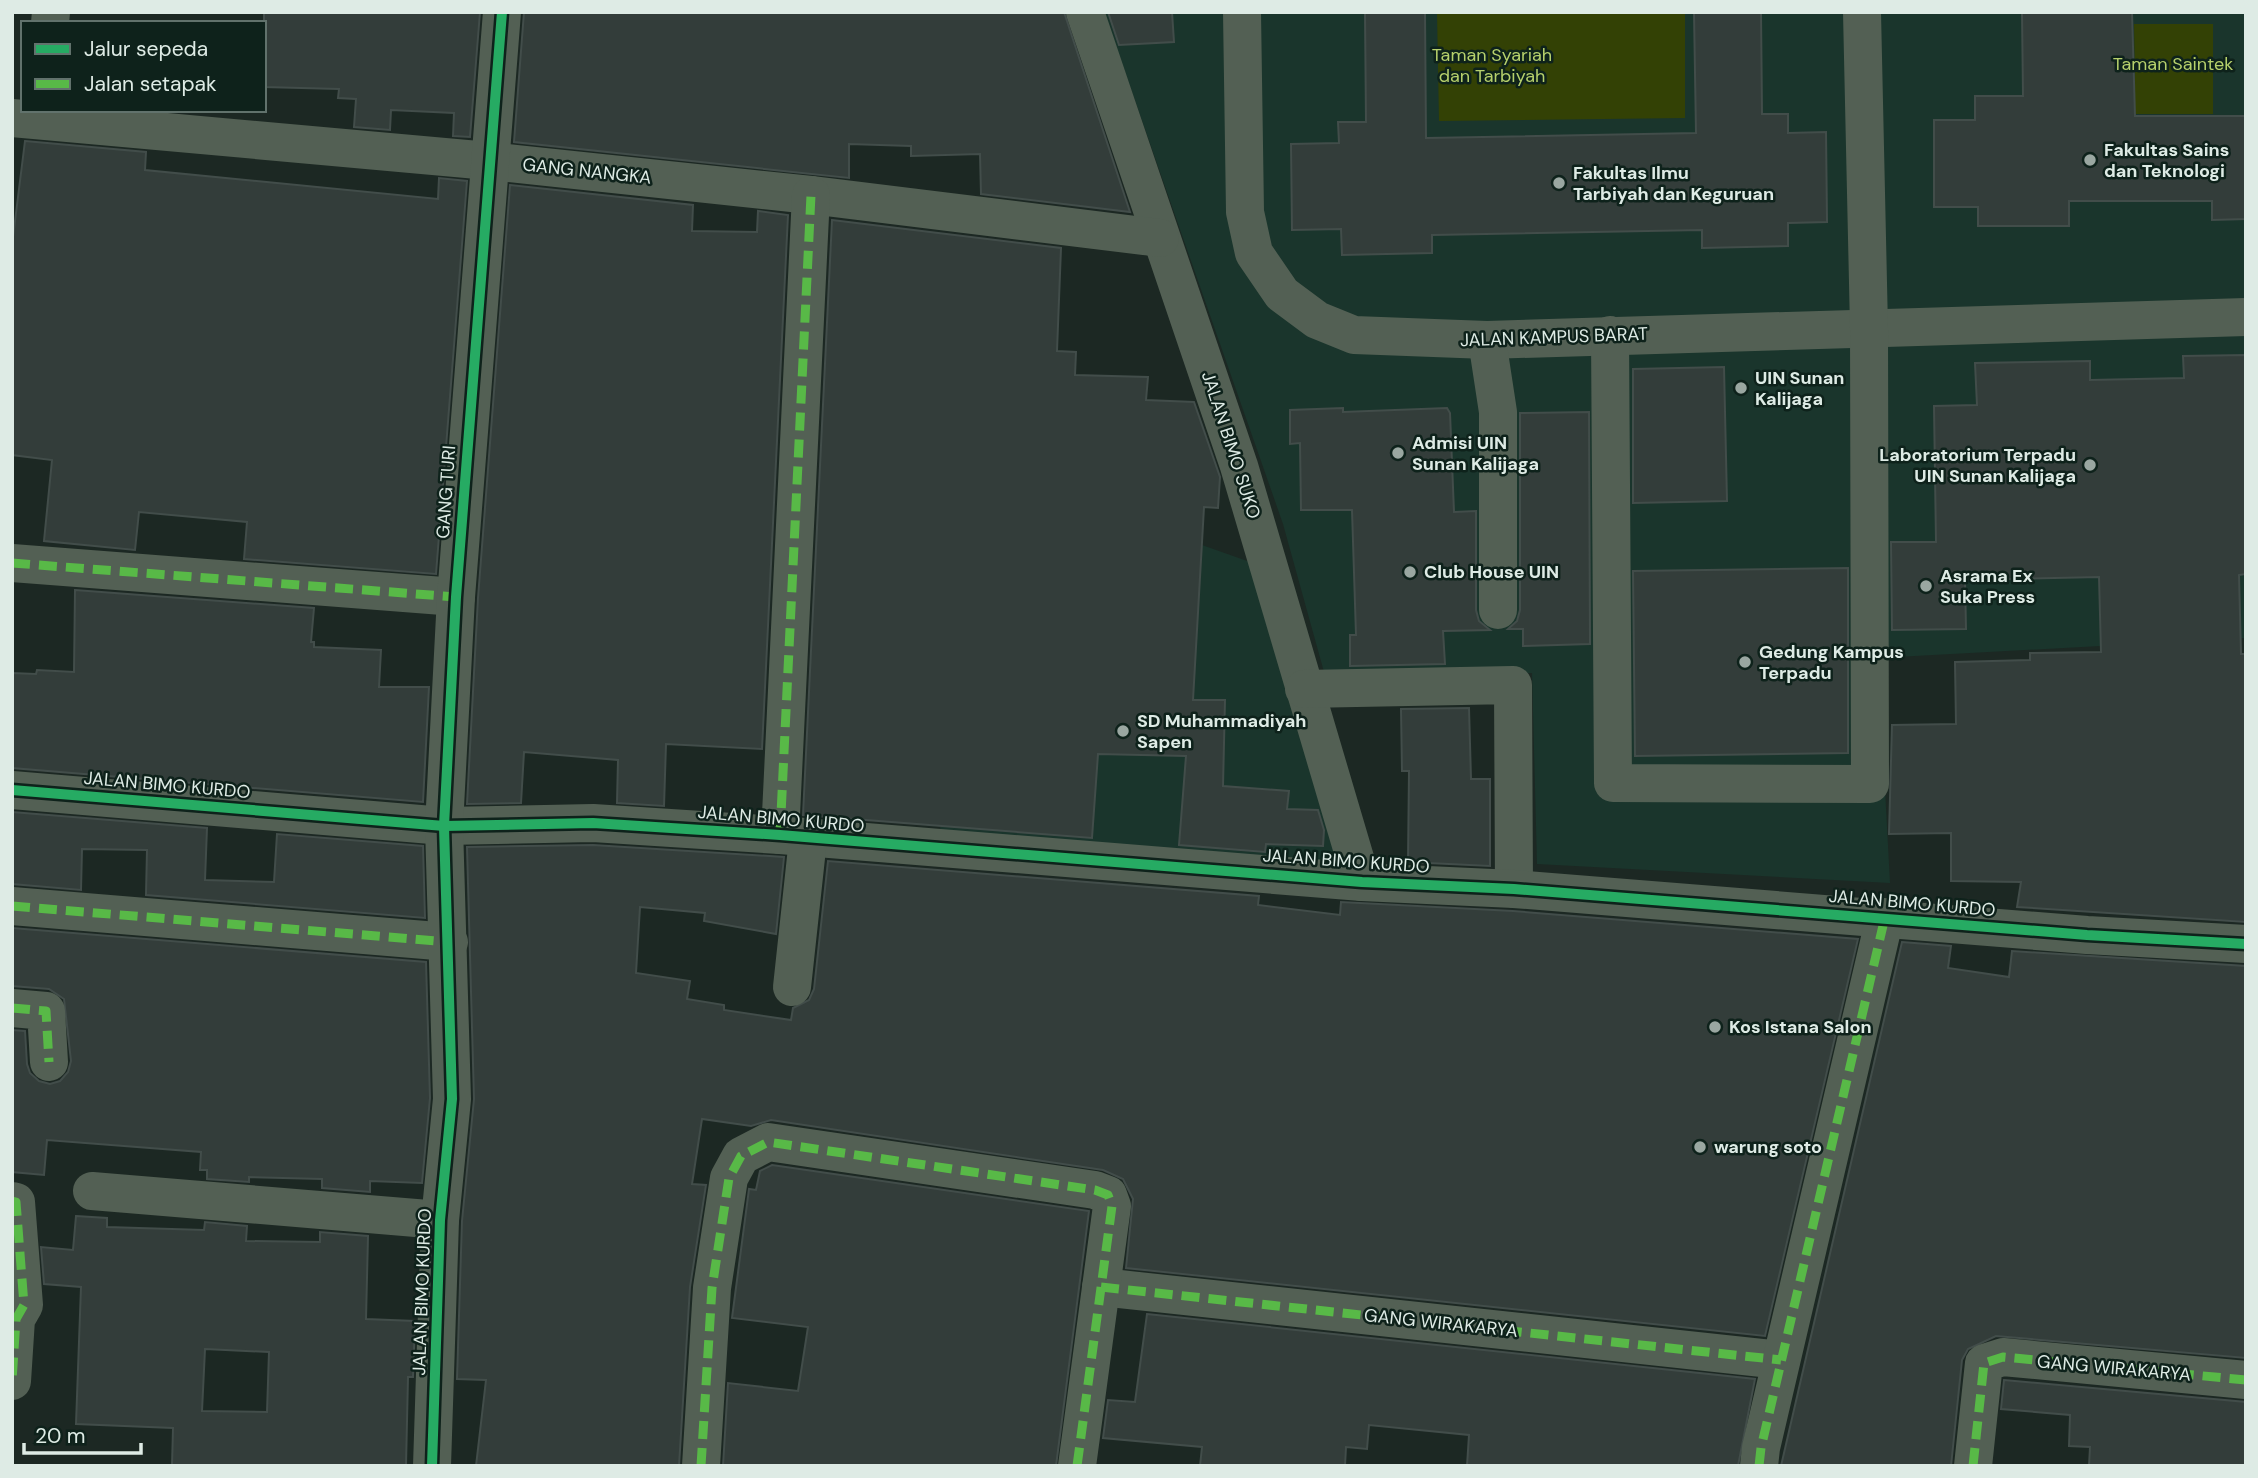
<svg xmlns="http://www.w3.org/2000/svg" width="2258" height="1478" viewBox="0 0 2258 1478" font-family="'DM Sans',sans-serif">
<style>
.built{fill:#1a352c}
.green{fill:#334105}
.building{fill:#333d3a;stroke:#424d4a;stroke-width:2;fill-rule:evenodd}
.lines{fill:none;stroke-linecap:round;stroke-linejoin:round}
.minor{stroke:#536054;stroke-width:38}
.quiet{stroke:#58b947;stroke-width:9;stroke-dasharray:18 9;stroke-linecap:butt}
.cycleway-casing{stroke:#0e221b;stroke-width:15}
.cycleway{stroke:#26ab63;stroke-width:10}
.poi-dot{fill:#9aa7a1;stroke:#0e221b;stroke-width:2.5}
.labels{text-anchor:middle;stroke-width:5;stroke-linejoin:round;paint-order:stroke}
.park-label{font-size:18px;fill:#b7d16c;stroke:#0e221b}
.poi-label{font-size:18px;font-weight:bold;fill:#deebe5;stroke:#0e221b;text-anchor:start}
.street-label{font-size:18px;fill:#deebe5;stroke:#0e221b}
</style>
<rect width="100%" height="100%" fill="#1c2823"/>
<!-- built -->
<g class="built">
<path d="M1104 12H2246V638L1878 658 1890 883 1537 864 1532 673 1324 672 1283 524Z"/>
<path d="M1202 545 1250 562 1347 880 941 846 940 821Z"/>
</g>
<!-- green -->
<g class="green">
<path d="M1437 12H1685V118L1439 121Z"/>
<path d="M2134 24H2213V114H2089V79H2135Z"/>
</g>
<!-- building -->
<g class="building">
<path d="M264 12H480L470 137 453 136 454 113 391 110 390 130 354 127 356 99 338 98 339 89 264 87Z"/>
<path d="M524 12H1064L1130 212 981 194 980 154 911 156V146L849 144V178L514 142Z"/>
<path d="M1108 12H1172L1174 42 1119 45Z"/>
<path d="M1365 12H1425L1426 138 1696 133 1694 12H1761L1762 114H1788V133L1826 132 1827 222 1788 223V246L1702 248V230L1432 235V253L1342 255 1341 229 1292 230 1291 144 1339 143 1338 122H1366Z"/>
<path d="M2022 12H2132L2135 116H2246V219L2212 220V201H2069V226H1978V207H1934V120H1975V96H2023Z"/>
<path d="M25 141 146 152 145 170 438 199 439 178 467 181 436 574 244 559 247 522 139 512 135 550 44 541 52 460 12 455V245Z"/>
<path d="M510 185 693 205 692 231 757 232 758 211 788 215 762 749 666 744 664 806 617 803 618 760 524 752 521 803 467 804 478 598Z"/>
<path d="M832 220 1061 248 1057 351 1076 352 1075 375 1148 377 1146 400 1194 402 1220 477 1218 508 1204 507 1193 700H1225L1223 786 1289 791 1287 809 1318 810 1324 830 1323 846 1266 844 1265 852 1179 845 1186 756 1098 754 1092 838 803 815Z"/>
<path d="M2246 355V574L2239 575 2241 654H2246V922L2017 907 2021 882 1951 881V833L1889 834 1892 725 1956 724 1955 662 2030 660V653L2101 652 2099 577 1965 580 1966 629 1892 630 1891 542H1936L1934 406 1977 405 1975 363 2090 361V380L2184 378 2183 356Z"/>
<path d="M1724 367 1727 501 1633 503V369Z"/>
<path d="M1343 408V412L1447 408 1450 413 1454 512 1476 511V610L1479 621 1490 630 1443 631 1445 664 1350 666V635H1356L1352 510H1301L1300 443 1290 444V410Z"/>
<path d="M1589 412 1590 644 1523 646V629H1508L1517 621 1520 610V413Z"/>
<path d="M1848 568V753L1635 756 1633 571Z"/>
<path d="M75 590 314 608 311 642H314V647L381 650 379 687H429L423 802 12 768V673L36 674 37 670 74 672Z"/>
<path d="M1469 708 1471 779H1490V866L1408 862 1409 771H1402L1401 709Z"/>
<path d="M12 812 207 828 205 880 274 882 277 834 423 846 425 918 146 895 147 850 82 849 81 890 12 884Z"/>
<path d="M593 845 784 857 776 934 704 921 705 913 640 907 636 973 690 981 687 999 724 1005V1010L791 1020 793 1008 809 1000 814 989 828 861 1259 896 1258 905 1340 915 1341 902 1513 911 1858 939 1765 1336 1126 1268 1133 1199 1123 1179 1103 1170 771 1120 751 1126 702 1119 692 1184 706 1185 690 1287 679 1466H476L486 1380 457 1379 462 1221 474 1099 467 847Z"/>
<path d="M12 928 426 962 430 1098 422 1183 370 1181V1192L322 1188V1179L249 1177V1182L207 1179V1170H200L201 1152 47 1140 44 1175 12 1172V1030L25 1031 27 1064 30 1073 39 1081 50 1084 60 1081 68 1072 71 1061 64 999 49 989 12 986Z"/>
<path d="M1902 942 1951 946 1948 968 2009 977 2012 951 2246 966V1358L1996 1336 1968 1349 1962 1360 1951 1466H1781Z"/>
<path d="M772 1165 1089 1211 1056 1466H723L728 1383 798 1391 808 1327 732 1318 749 1189 756 1190 760 1171Z"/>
<path d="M76 1216 107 1218V1227L204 1230 205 1222 247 1226 246 1241 320 1242V1232L368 1236 366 1319 415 1321 413 1377H408L406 1466H172L173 1428 76 1424 81 1287 44 1284 41 1247 73 1250ZM205 1349 269 1352 267 1412 202 1411Z"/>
<path d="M1147 1314 1755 1379 1738 1466H1467L1469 1435 1369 1425 1367 1449 1346 1447 1345 1466H1200L1202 1447 1103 1438 1108 1400 1135 1402Z"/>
<path d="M2004 1380 2246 1402V1466H2089L2090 1447 2069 1446 2070 1415 2001 1409Z"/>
</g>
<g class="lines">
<!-- minor -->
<g class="minor">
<path d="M1085 12 1239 466 1362 882"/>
<path d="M1242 12 1245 212 1254 253 1282 294 1317 320 1354 335 1487 340 2246 317"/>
<path d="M50 23 51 12"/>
<path d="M12 118 489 161 811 195 1160 238"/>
<path d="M1610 335 1613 783 1870 784 1869 328 1862 12"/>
<path d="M1487 340 1498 412V610"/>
<path d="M12 563 456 597"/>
<path d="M1304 689 1513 685 1514 889"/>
<path d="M12 790 444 826 593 823 780 835 1362 882 1514 889 2087 935 2246 944"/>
<path d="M780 835 811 195"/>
<path d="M12 906 449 942"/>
<path d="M792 987 808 839"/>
<path d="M12 1008 46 1011 49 1062"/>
<path d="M92 1191 440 1220"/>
<path d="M12 1201 16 1202 24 1305 16 1319 12 1381"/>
<path d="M1101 1287 1781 1360"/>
<path d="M432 1466 440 1220 452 1099 444 826 456 597 502 12"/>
<path d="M701 1466 712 1288 729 1178 741 1156 768 1142 1095 1190 1108 1195 1112 1206 1077 1466"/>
<path d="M1759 1466 1761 1448 1885 917"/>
<path d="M1973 1466 1984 1363 2003 1357 2246 1380"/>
</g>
<!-- quiet -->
<g class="quiet">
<path d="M12 563 456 597"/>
<path d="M780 835 811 195"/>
<path d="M12 906 449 942"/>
<path d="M12 1008 46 1011 49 1062"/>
<path d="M12 1201 16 1202 24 1305 16 1319 12 1381"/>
<path d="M1101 1287 1781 1360"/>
<path d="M701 1466 712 1288 729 1178 741 1156 768 1142 1095 1190 1108 1195 1112 1206 1077 1466"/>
<path d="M1759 1466 1761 1448 1885 917"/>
<path d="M1973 1466 1984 1363 2003 1357 2246 1380"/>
</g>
<!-- cycleway casing -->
<g class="cycleway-casing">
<g id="cycleway">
<path d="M12 790 444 826 593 823 780 835 1362 882 1514 889 2087 935 2246 944"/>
<path d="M432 1466 440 1220 452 1099 444 826 456 597 502 12"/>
</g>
</g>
<!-- cycleway -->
<use href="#cycleway" class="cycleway"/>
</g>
<!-- markers -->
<g class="poi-dot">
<circle cx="2090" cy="160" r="7"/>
<circle cx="1559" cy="183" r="7"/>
<circle cx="1741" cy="388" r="7"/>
<circle cx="1398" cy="453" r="7"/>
<circle cx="2090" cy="465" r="7"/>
<circle cx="1410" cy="572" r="7"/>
<circle cx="1926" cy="586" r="7"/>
<circle cx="1745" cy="662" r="7"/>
<circle cx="1123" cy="731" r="7"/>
<circle cx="1715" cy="1027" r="7"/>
<circle cx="1700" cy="1147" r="7"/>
</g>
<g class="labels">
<!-- park labels -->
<g class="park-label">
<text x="1492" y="61">Taman Syariah<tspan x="1492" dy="21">dan Tarbiyah</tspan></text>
<text x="2173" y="70">Taman Saintek</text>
</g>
<!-- poi labels -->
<g class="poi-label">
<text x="2104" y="156">Fakultas Sains<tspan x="2104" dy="21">dan Teknologi</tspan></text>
<text x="1573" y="179">Fakultas Ilmu<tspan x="1573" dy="21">Tarbiyah dan Keguruan</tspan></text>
<text x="1755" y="384">UIN Sunan<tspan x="1755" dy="21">Kalijaga</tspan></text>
<text x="1412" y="449">Admisi UIN<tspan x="1412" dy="21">Sunan Kalijaga</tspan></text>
<text x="2076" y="461" text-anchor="end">Laboratorium Terpadu<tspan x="2076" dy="21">UIN Sunan Kalijaga</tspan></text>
<text x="1424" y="578">Club House UIN</text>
<text x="1940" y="582">Asrama Ex<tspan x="1940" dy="21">Suka Press</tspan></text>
<text x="1759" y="658">Gedung Kampus<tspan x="1759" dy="21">Terpadu</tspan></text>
<text x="1137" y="727">SD Muhammadiyah<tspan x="1137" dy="21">Sapen</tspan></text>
<text x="1729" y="1033">Kos Istana Salon</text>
<text x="1714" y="1153">warung soto</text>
</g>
<!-- street labels -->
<g class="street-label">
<text transform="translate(587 171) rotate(6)" y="6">GANG NANGKA</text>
<text transform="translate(1554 337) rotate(-2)" y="6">JALAN KAMPUS BARAT</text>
<text transform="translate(1231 445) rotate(72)" y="6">JALAN BIMO SUKO</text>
<text transform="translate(446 492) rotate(-86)" y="6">GANG TURI</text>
<text transform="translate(167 785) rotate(5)" y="6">JALAN BIMO KURDO</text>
<text transform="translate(781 819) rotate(5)" y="6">JALAN BIMO KURDO</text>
<text transform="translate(1346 861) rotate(4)" y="6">JALAN BIMO KURDO</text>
<text transform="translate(1912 903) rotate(5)" y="6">JALAN BIMO KURDO</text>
<text transform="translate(422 1292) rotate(-88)" y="6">JALAN BIMO KURDO</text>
<text transform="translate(1441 1323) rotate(6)" y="6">GANG WIRAKARYA</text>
<text transform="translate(2114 1368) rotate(5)" y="6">GANG WIRAKARYA</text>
</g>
</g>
<!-- border -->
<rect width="2258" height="1478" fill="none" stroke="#deebe5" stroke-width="28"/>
<!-- legend -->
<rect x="21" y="21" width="245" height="91" fill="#0e221b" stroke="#61726c" stroke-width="2"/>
<rect x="35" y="44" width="35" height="10" fill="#26ab63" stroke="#61726c" stroke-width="2"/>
<text x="84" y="56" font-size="21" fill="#deebe5">Jalur sepeda</text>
<rect x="35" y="79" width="35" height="10" fill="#58b947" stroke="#61726c" stroke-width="2"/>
<text x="84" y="91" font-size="21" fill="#deebe5">Jalan setapak</text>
<!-- scale -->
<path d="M24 1443v10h117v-10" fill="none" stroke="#deebe5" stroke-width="3.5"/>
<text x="35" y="1443" font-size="21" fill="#deebe5" stroke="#0e221b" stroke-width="5" paint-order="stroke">20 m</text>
</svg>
